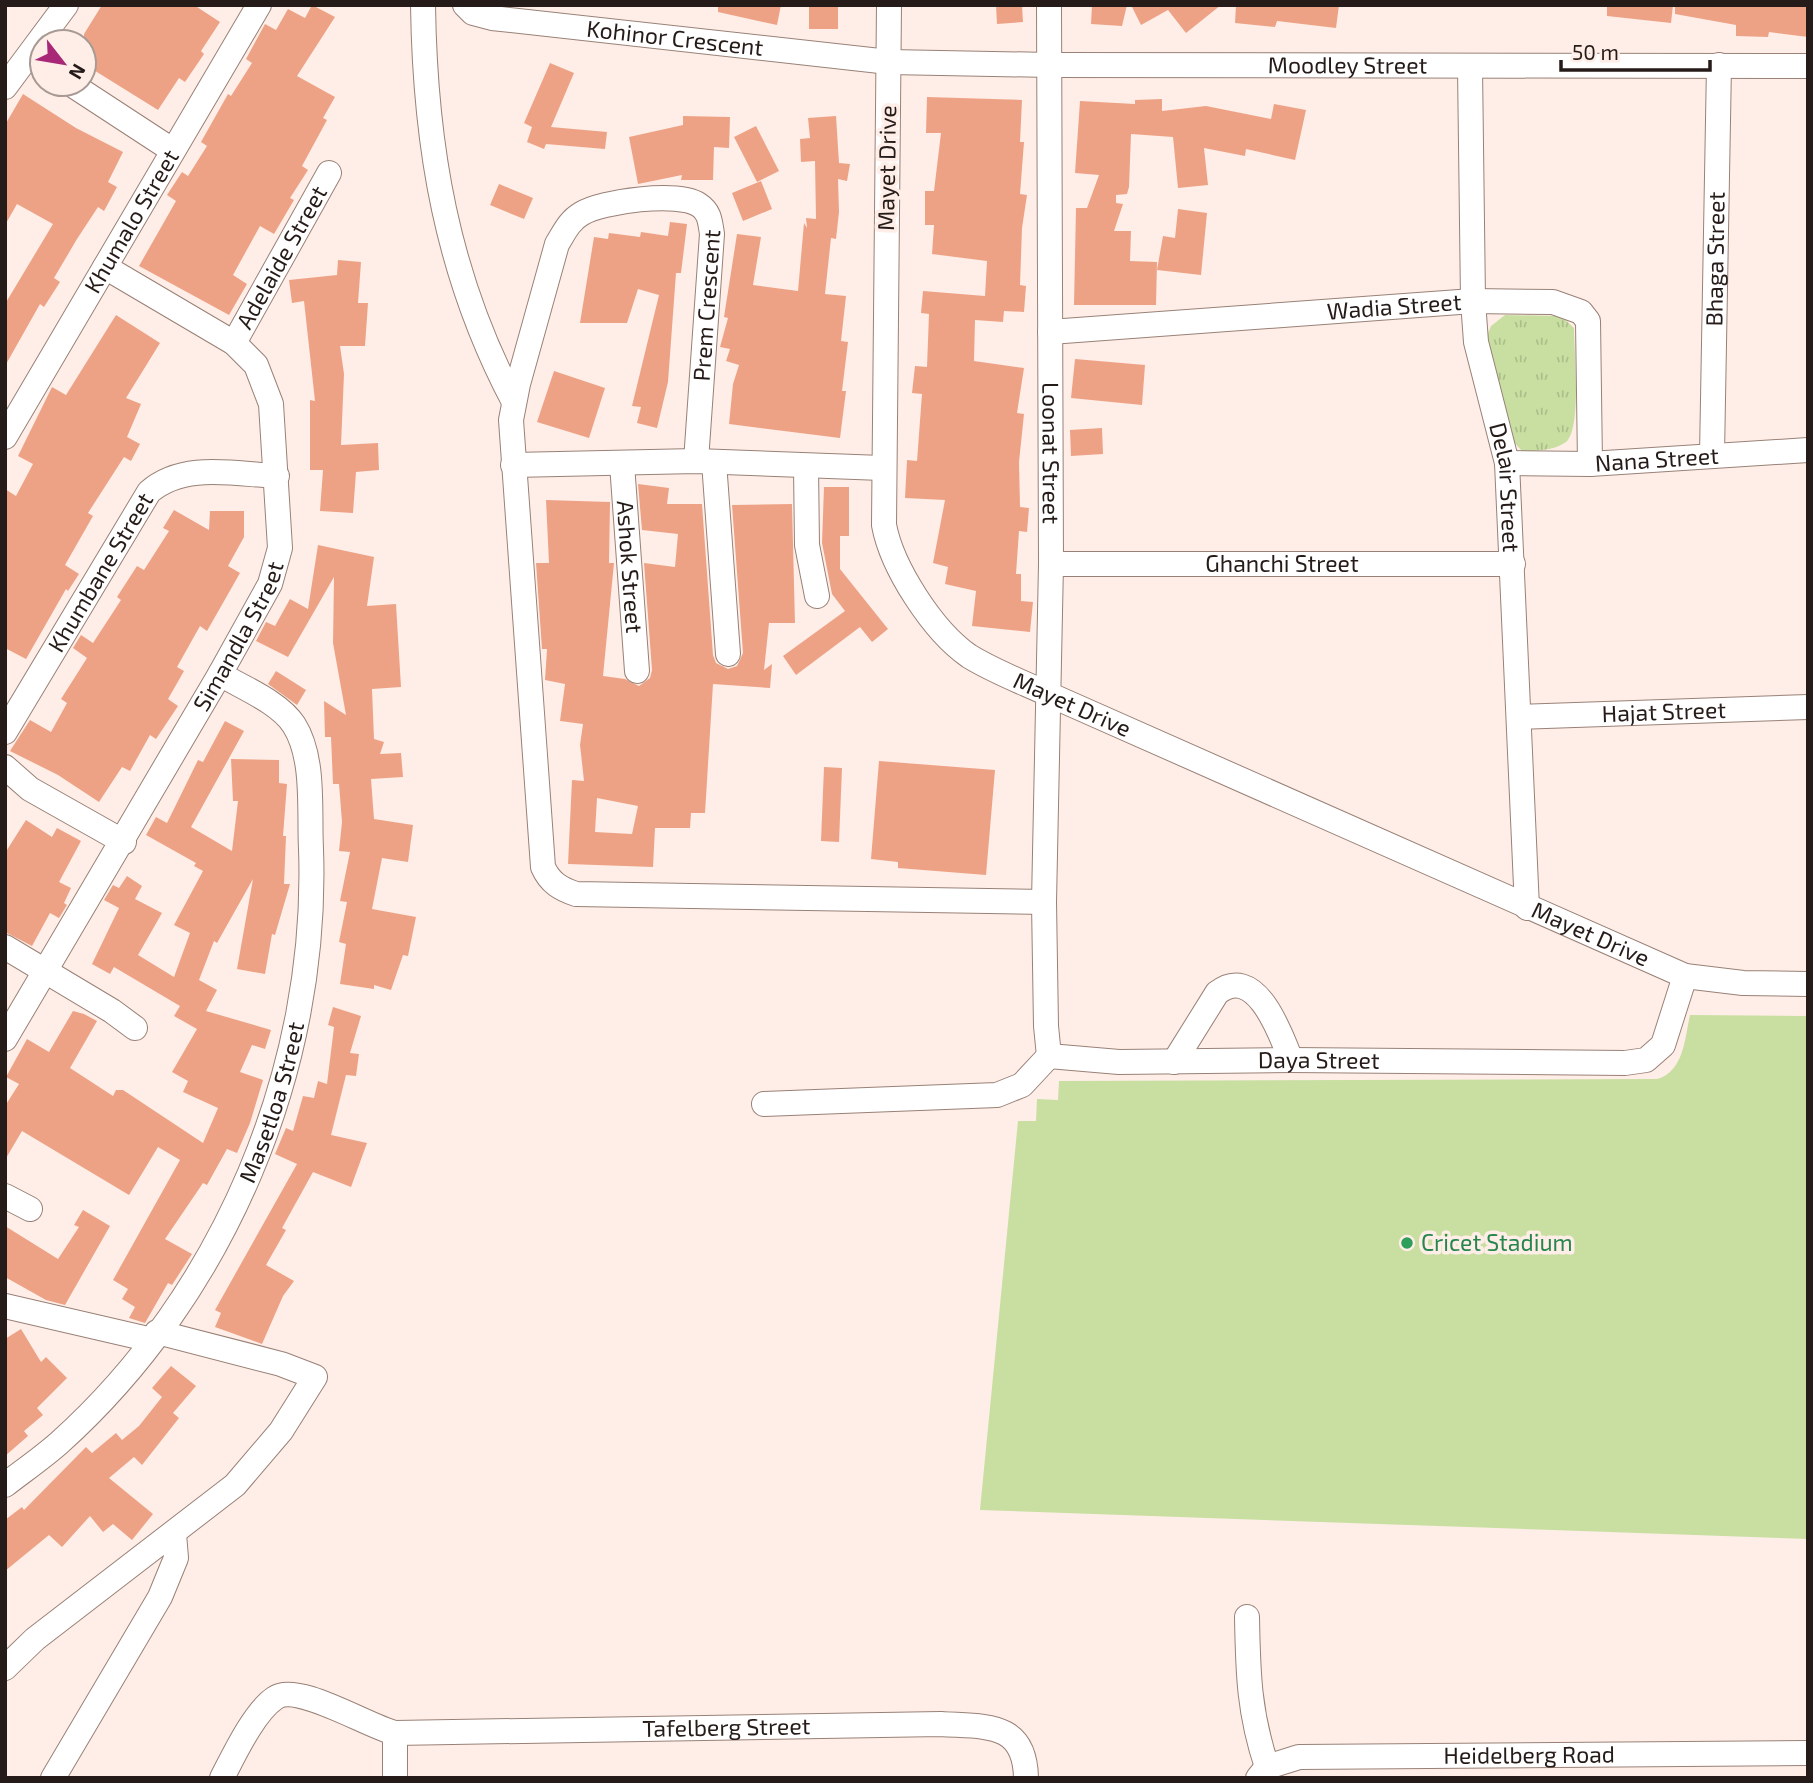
<svg xmlns="http://www.w3.org/2000/svg" width="1813" height="1783" viewBox="0 0 1813 1783" font-family="'Exo 2',sans-serif">
<style>
.park{fill:url(#park-tufts)}
.pitch{fill:#c8dfa1}
.building{fill:#eea285;fill-rule:evenodd}
.lines{fill:none;stroke-linecap:round;stroke-linejoin:round}
.minor-casing{stroke:#998177;stroke-width:26}
.minor{stroke:#fff;stroke-width:24}
.leisure-dot{fill:#2e9e5b;stroke:#feeee7;stroke-width:2.5}
.labels{text-anchor:middle;stroke-width:7;stroke-linejoin:round;paint-order:stroke}
.street-label{font-size:23px;fill:#251b18;stroke:#feeee7}
.leisure-label{font-size:23px;fill:#27864d;stroke:#feeee7;text-anchor:start}
</style>
<defs>
<pattern id="park-tufts" width="24" height="20" patternUnits="userSpaceOnUse" patternTransform="scale(1.75)"><rect width="24" height="20" fill="#c8dfa1"/><path d="M3 7l-1-3M5 7V3M7 7l1-3M15 17l-1-3M17 17v-4M19 17l1-3" fill="none" stroke="#acbf8a"/></pattern>
</defs>
<rect width="100%" height="100%" fill="#feeee7"/>
<!-- park -->
<path class="park" d="M1505 315 1561 316 1574 328C1574 351 1582 428 1566 442 1554 451 1538 450 1523 452L1510 438 1487 336 1491 326Z"/>
<!-- pitch -->
<path class="pitch" d="M1690 1015 1808 1016V1539L980 1510 1018 1121H1036L1037 1099 1058 1100 1059 1081 1657 1079C1684 1072 1685 1037 1690 1015Z"/>
<!-- building -->
<g class="building">
<path d="M102 5H194L220 22 201 51 204 54 185 82 179 78 158 110 84 64V34Z"/>
<path d="M312 5 335 17 297 76 335 97 323 118 327 120 302 166 308 170 290 198 294 200 274 234 260 226 233 275 247 284 229 315 139 266 176 201 167 195 182 172 188 176 207 146 201 142 228 94 231 96 252 63 246 59 265 24 276 30 288 9 305 18Z"/>
<path d="M718 5H781L777 25 718 12Z"/>
<rect x="809" y="5" width="29" height="24"/>
<path d="M996 5H1022L1023 22 997 24Z"/>
<path d="M1092 5H1127L1122 26 1091 24Z"/>
<path d="M1131 5H1221L1186 33 1168 10 1141 25Z"/>
<path d="M1236 5H1339L1336 28 1277 21 1275 27 1235 23Z"/>
<path d="M1607 5H1673L1671 23 1607 16Z"/>
<path d="M1675 5H1808V37L1769 32 1768 37 1736 36V25L1675 14Z"/>
<path d="M550 63 574 73 551 127 607 132 605 149 546 144 544 149 527 142 532 127 524 123Z"/>
<path d="M23 94 76 128 123 152 108 182 117 187 104 211 98 207 77 239 54 278 60 282 44 307 40 304 5 366V304L53 224 17 204 5 225V125Z"/>
<path d="M927 97 1022 100 1020 142H1024L1020 194 1027 195 1022 228 1020 285 1026 286 1024 312 1004 311 1003 322 975 320 974 361 1024 368 1017 413 1024 414 1019 462 1020 507 1029 508 1027 532 1019 531 1016 574H1021V601L1033 602 1030 632 972 626 976 591 945 584 948 567 933 563 945 500 905 498 907 460 917 461 922 394 912 393 915 366 927 367 929 314 921 313 923 291 985 296 987 261 932 254 934 225H925V191H934L941 133H926Z"/>
<path d="M1162 99V111L1206 106 1271 119 1274 104 1306 110 1295 160 1246 149 1245 156 1204 148 1208 185 1178 188 1173 137 1131 134 1129 187 1127 194 1116 195V203L1123 204 1114 231H1131L1130 261 1157 262 1156 305H1074L1076 208H1087L1099 175 1075 173 1080 101 1135 104V100Z"/>
<path d="M683 116 730 117 729 148 714 147 713 180H681L682 175 638 184 629 137 683 125Z"/>
<path d="M836 116 839 163 850 164 847 181 838 179 839 212 836 239 831 238 825 294 846 296 841 341 848 342 842 391H846L840 438 729 424 733 384 739 365 726 361 730 349 720 347 728 318 724 317 737 234 761 237 753 285 798 291 804 223 807 228 806 218 816 219 815 161 801 162 800 139 810 138 808 118Z"/>
<path d="M756 126 779 171 757 182 734 137Z"/>
<path d="M761 181 772 209 743 221 732 193Z"/>
<path d="M499 184 533 198 524 219 490 205Z"/>
<path d="M1178 209 1207 213 1201 275 1157 270 1163 236 1175 238Z"/>
<path d="M670 222 687 224 681 273H676L668 382 657 428 637 423 641 407 632 406 659 295 638 289 627 323H580L594 237 608 239 609 233 640 237 641 232 668 236Z"/>
<path d="M338 260 361 262 358 303H368L365 346H340L344 374 341 445 378 443 379 470 356 472 353 513 320 511 323 470H310V400L315 401 304 301 292 303 289 280 337 275Z"/>
<path d="M116 315 160 343 126 398 141 404 127 437 140 444 131 461 124 457 88 513 93 516 65 565 79 574 68 591 66 589 26 659 5 648V489L16 496 33 464 18 456 52 387 66 395Z"/>
<path d="M1075 359 1145 365 1142 405 1071 398Z"/>
<path d="M554 371 605 388 589 438 537 422Z"/>
<path d="M1102 428 1103 454 1071 456 1070 430Z"/>
<path d="M638 484 669 488 667 504H702L713 655 716 663 728 669 737 666 743 653 732 505 792 504 795 623H769L764 670 772 664 770 688 713 684 705 813H691L690 828H655L653 867 568 864 572 780 584 781 580 745 583 724 560 721 565 684 545 680 547 649H542L536 563H549L546 500 610 502 609 563H614L603 676 625 679 639 686 650 678 652 670 644 563 675 567 678 534 642 530ZM597 798 638 806 632 834 595 832Z"/>
<path d="M824 487H849V536H840V569L888 629 872 642 860 627 796 675 783 656 845 611 832 594 822 543Z"/>
<path d="M174 510 209 530 210 511H244V537L228 566 240 573 207 631 200 626 177 667 184 671 168 699 178 706 156 739 150 735 130 771 122 767 99 802 58 775 10 751 30 720 51 732 67 703 61 699 87 658 73 648 81 635 93 643 121 600 117 597 137 566 144 570 169 531 163 528Z"/>
<path d="M318 545 374 557 367 606 396 604 401 687 372 689 374 739 384 742 380 754 401 753 403 777 371 779 374 819 413 825 408 862 382 858 372 909 416 917 408 956 403 955 391 990 374 985V989L340 984 346 944 339 942 347 902 340 901 350 852 339 851 342 822 339 784H333L331 737H325L324 701 346 715 333 643 334 577 288 657 256 641 266 622 275 626 290 599 308 609Z"/>
<path d="M276 671 306 690 297 705 268 684Z"/>
<path d="M225 721 244 731 191 827 232 851 238 801H233L231 759 279 760V783L287 784 283 836H286L284 884H290L275 935 272 934 265 974 237 969 253 879 217 943 214 941 199 980 217 990 206 1011 271 1030 265 1049 252 1045 240 1072 263 1080 250 1123 237 1153 227 1149 207 1185 203 1183 165 1239 192 1254 172 1285 168 1283 145 1323 129 1318 135 1307 122 1299 128 1289 113 1280 180 1160 158 1147 129 1195 22 1131 5 1160V1106L19 1084 6 1077 27 1039 49 1052 73 1011 84 1014 97 1021 70 1068 113 1096 116 1090H123L203 1143 218 1108 183 1092 188 1081 172 1072 197 1029 174 1016 180 1006 114 967 110 974 92 964 119 908 104 900 113 885 119 888 127 876 142 886 135 899 162 913 138 955 174 977 190 933 174 925 203 871 194 866 196 863 146 835 156 817 167 823 198 760 203 762Z"/>
<path d="M879 761 995 770 986 875 898 868V862L871 859Z"/>
<path d="M824 767 842 768 839 842 821 841Z"/>
<path d="M26 820 52 837 57 828 81 841 59 882 71 888 64 903 67 905 59 918 50 913 32 946 5 932V853Z"/>
<path d="M333 1007 361 1016 350 1053 359 1054 356 1076 346 1075 331 1135 367 1143 351 1187 313 1172 282 1228 286 1230 266 1265 294 1281 283 1296 262 1344 215 1327 221 1313 215 1310 297 1164 275 1154 286 1128 293 1131 303 1096 314 1098 318 1081 327 1084 334 1027 328 1025Z"/>
<path d="M83 1210 110 1226 65 1305 46 1300 5 1277V1226L58 1259 79 1227 74 1225Z"/>
<path d="M21 1329 41 1362 46 1357 67 1378 37 1408 43 1415 24 1431 28 1436 5 1456V1339Z"/>
<path d="M171 1366 196 1386 173 1413 179 1418 142 1465 134 1457 109 1478 153 1514 132 1540 113 1524 103 1532 90 1516 62 1547 49 1535 5 1571V1520L22 1507 24 1510 86 1447 92 1453 116 1433 122 1440 139 1426 162 1397 152 1388Z"/>
</g>
<g class="lines">
<!-- minor casing -->
<g class="minor-casing">
<g id="minor">
<path d="M423 5C425 147 447 276 514 402"/>
<path id="s1" d="M465 5 473 13 492 18 889 62 1050 65 1808 66"/>
<path id="s2" d="M889 5 884 525C892 568 933 631 969 656 993 671 1022 682 1048 694L1685 976 1743 983 1808 984"/>
<path id="s3" d="M1049 5 1051 564 1044 902 1046 1026 1049 1056"/>
<path id="s4" d="M1470 67 1473 301 1476 342 1507 463 1527 908"/>
<path d="M71 84 172 150"/>
<path d="M5 87 66 5"/>
<path id="s5" d="M1050 332 1473 301 1553 302 1581 312 1588 321 1590 464"/>
<path id="s6" d="M234 343 329 173"/>
<path id="s7" d="M5 437 259 5"/>
<path id="s8" d="M1712 455 1719 65"/>
<path id="s9" d="M696 461 712 234C710 222 710 212 699 205 679 191 601 201 581 214 569 221 564 233 557 244L518 384 511 420 543 867C550 883 561 889 576 894L1044 902"/>
<path d="M714 462 728 654"/>
<path id="s10" d="M1507 463 1590 464 1808 450"/>
<path id="s11" d="M622 464 637 671"/>
<path d="M513 465 696 461 882 468"/>
<path d="M806 466 807 545 817 596"/>
<path id="s12" d="M1051 564H1513"/>
<path id="s13" d="M1520 717 1808 707"/>
<path id="s14" d="M5 732 149 492C183 462 234 474 277 476"/>
<path d="M5 767 30 789 124 842"/>
<path d="M5 947 112 1011 135 1028"/>
<path id="s15" d="M5 1039 220 674 270 584 280 548 271 404 256 365 234 343 105 267"/>
<path id="s16" d="M1049 1056 1119 1062 1291 1060 1625 1063 1646 1060 1663 1045 1685 976"/>
<path d="M1174 1062 1217 993C1256 962 1281 1035 1291 1060"/>
<path d="M764 1104 997 1095 1022 1085 1049 1056"/>
<path d="M5 1196 30 1209"/>
<path d="M5 1306 152 1340"/>
<path id="s17" d="M5 1485C23 1471 42 1458 59 1443 224 1295 319 1069 311 849 309 811 315 758 294 725 279 702 243 688 220 674"/>
<path d="M1247 1617C1248 1674 1249 1713 1267 1767"/>
<path d="M5 1668 35 1639 235 1485 281 1431 315 1377 281 1364 157 1332"/>
<path d="M395 1733V1778"/>
<path d="M53 1778 160 1597 176 1558 174 1534"/>
<path id="s18" d="M222 1778C234 1755 254 1712 275 1698 297 1682 367 1726 395 1733L941 1724C985 1727 1025 1721 1026 1778"/>
<path id="s19" d="M1258 1778 1267 1767 1299 1757 1808 1753"/>
</g>
</g>
<!-- minor -->
<use href="#minor" class="minor"/>
</g>
<!-- markers -->
<circle class="leisure-dot" cx="1407" cy="1243" r="7"/>
<g class="labels">
<!-- street labels -->
<g class="street-label">
<text dy="8" stroke="none"><textPath href="#s1" startOffset="215">Kohinor Crescent</textPath></text>
<text dy="8" stroke="none"><textPath href="#s1" startOffset="889">Moodley Street</textPath></text>
<text transform="translate(887 168) rotate(-89)" y="8">Mayet Drive</text>
<text dy="8" stroke="none"><textPath href="#s7" startOffset="250">Khumalo Street</textPath></text>
<text dy="8" stroke="none"><textPath href="#s6" startOffset="98">Adelaide Street</textPath></text>
<text dy="8" stroke="none"><textPath href="#s8" startOffset="196">Bhaga Street</textPath></text>
<text dy="8" stroke="none"><textPath href="#s9" startOffset="156">Prem Crescent</textPath></text>
<text dy="8" stroke="none"><textPath href="#s5" startOffset="345">Wadia Street</textPath></text>
<text dy="8" stroke="none"><textPath href="#s3" startOffset="448">Loonat Street</textPath></text>
<text dy="8" stroke="none"><textPath href="#s10" startOffset="150">Nana Street</textPath></text>
<text dy="8" stroke="none"><textPath href="#s4" startOffset="424">Delair Street</textPath></text>
<text dy="8" stroke="none"><textPath href="#s12" startOffset="231">Ghanchi Street</textPath></text>
<text dy="8" stroke="none"><textPath href="#s11" startOffset="103">Ashok Street</textPath></text>
<text dy="8" stroke="none"><textPath href="#s14" startOffset="186">Khumbane Street</textPath></text>
<text dy="8" stroke="none"><textPath href="#s15" startOffset="466">Simandla Street</textPath></text>
<text dy="8" stroke="none"><textPath href="#s2" startOffset="793">Mayet Drive</textPath></text>
<text dy="8" stroke="none"><textPath href="#s13" startOffset="144">Hajat Street</textPath></text>
<text dy="8" stroke="none"><textPath href="#s2" startOffset="1360">Mayet Drive</textPath></text>
<text dy="8" stroke="none"><textPath href="#s16" startOffset="270">Daya Street</textPath></text>
<text dy="8" stroke="none"><textPath href="#s17" startOffset="476">Masetloa Street</textPath></text>
<text dy="8" stroke="none"><textPath href="#s18" startOffset="556">Tafelberg Street</textPath></text>
<text dy="8" stroke="none"><textPath href="#s19" startOffset="278">Heidelberg Road</textPath></text>
</g>
<!-- leisure labels -->
<g class="leisure-label">
<text x="1421" y="1251">Cricet Stadium</text>
</g>
</g>
<!-- border -->
<rect width="1813" height="1783" fill="none" stroke="#251b18" stroke-width="14"/>
<!-- north arrow -->
<g transform="translate(63 63) rotate(121)"><circle r="33" fill="#feeee7" stroke="#a79a94" stroke-width="2"/>
<path d="M0-5L12 26L0 18L-12 26Z" fill="#a82877"/>
<text y="-10" font-size="19" font-weight="bold" text-anchor="middle" fill="#251b18">N</text>
</g>
<!-- scale -->
<path d="M1561 60v10h149v-10" fill="none" stroke="#251b18" stroke-width="3.5"/>
<text x="1572" y="60" font-size="21" fill="#251b18" stroke="#feeee7" stroke-width="5" paint-order="stroke">50 m</text>
</svg>
